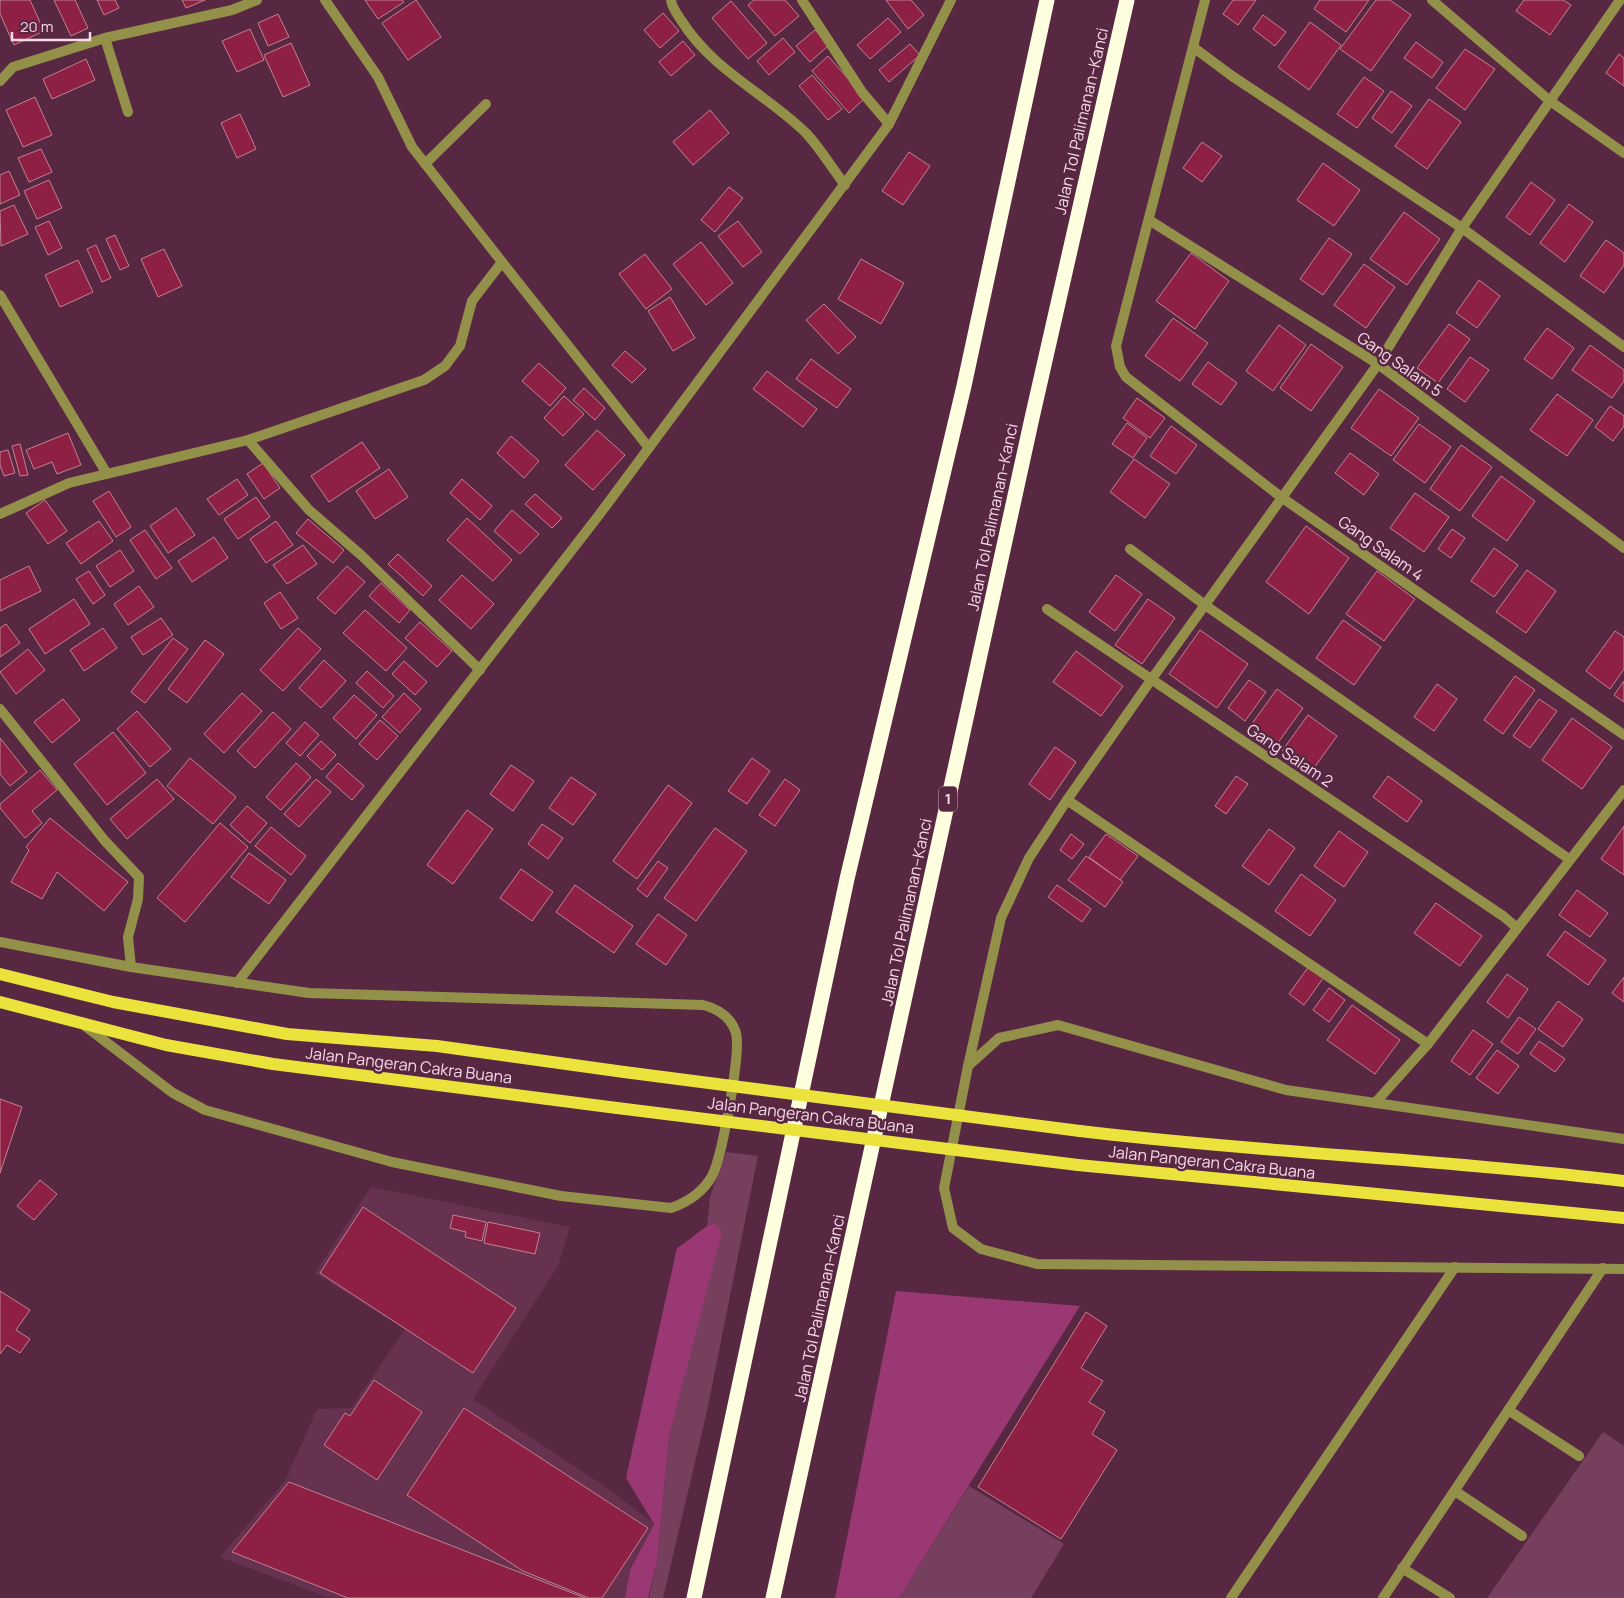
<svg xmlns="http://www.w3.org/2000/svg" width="1624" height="1598" viewBox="0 0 1624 1598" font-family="Manrope,sans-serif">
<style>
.built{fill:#673150}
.green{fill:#773f5e}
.forest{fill:#993872}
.building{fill:#8d2044;stroke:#c38390}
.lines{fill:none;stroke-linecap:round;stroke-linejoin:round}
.minor{stroke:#939049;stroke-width:10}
.primary{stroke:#ebe33c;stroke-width:12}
.motorway{stroke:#fffedf;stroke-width:15}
.primary-bridge{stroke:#ebe33c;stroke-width:12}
.labels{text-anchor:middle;stroke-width:5;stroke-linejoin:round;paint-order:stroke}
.shield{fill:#582843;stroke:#c8a4b6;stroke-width:1}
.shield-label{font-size:15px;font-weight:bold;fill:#f8d9e8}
.street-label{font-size:16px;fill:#f8d9e8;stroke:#582843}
</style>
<rect width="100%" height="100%" fill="#582843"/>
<!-- built -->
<path class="built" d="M371 1187 570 1227 558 1266 473 1399 606 1487 654 1524 630 1570 625 1598H329L220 1557 285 1481 317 1409 351 1408 405 1329 315 1273Z"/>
<!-- green -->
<g class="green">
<path d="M726 1152 758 1156 707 1411 663 1598H649L657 1561 669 1437 721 1233 714 1223 707 1226 710 1197Z"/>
<path d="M1603 1432 1624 1446V1598H1487Z"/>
<path d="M969 1486 1064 1544 1031 1598H899Z"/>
</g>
<!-- forest -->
<g class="forest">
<path d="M714 1223 722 1232 669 1437 657 1561 648 1598H625L630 1570 654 1524 626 1478 677 1248C691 1240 699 1229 714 1223Z"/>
<path d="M896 1291 1080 1306 899 1598H835Z"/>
</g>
<!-- building -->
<g class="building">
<path d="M0 0H30L44 31 14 45 0 14Z"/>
<path d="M54 0H75L88 28 71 36Z"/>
<path d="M97 0H115L119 8 104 15Z"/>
<path d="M182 0H205L186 8Z"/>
<path d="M365 0H402L404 2 378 19Z"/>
<path d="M416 0 441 37 408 60 382 23Z"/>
<path d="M754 0H785L799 16 775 36 748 5Z"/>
<path d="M886 0H911L924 15 908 29Z"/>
<path d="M1233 0H1256L1238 25 1223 14Z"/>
<path d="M1320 0H1369L1346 32 1314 9Z"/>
<path d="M1376 0H1390L1411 15 1371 71 1340 49Z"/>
<path d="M1524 0H1563L1571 5 1550 35 1516 11Z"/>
<path d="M731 1 767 43 748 59 712 18Z"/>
<path d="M663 13 679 31 660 48 644 30Z"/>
<path d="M278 14 289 37 268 46 258 23Z"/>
<path d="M1263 15 1286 32 1275 46 1253 29Z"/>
<path d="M888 18 901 32 870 59 857 45Z"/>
<path d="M1310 22 1341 45 1309 90 1278 67Z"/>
<path d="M250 29 264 60 237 72 222 41Z"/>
<path d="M815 30 829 45 810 62 796 46Z"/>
<path d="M783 38 795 52 769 75 757 61Z"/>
<path d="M683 41 695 55 671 76 659 62Z"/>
<path d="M1416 42 1443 62 1432 78 1404 58Z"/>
<path d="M291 43 310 85 283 97 264 55Z"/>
<path d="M910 44 920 55 889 82 879 70Z"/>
<path d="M1465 49 1495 69 1465 110 1436 88Z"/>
<path d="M1619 54 1624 58V86L1606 73Z"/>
<path d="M828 56 865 98 849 113 812 71Z"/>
<path d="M86 59 95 80 52 99 43 79Z"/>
<path d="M812 75 842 109 828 120 799 86Z"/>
<path d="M1364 77 1384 91 1357 128 1337 114Z"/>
<path d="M1391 91 1412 106 1392 133 1372 118Z"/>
<path d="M35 97 52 135 23 147 6 110Z"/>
<path d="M1429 99 1461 122 1427 169 1395 146Z"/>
<path d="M710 110 729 133 693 165 673 142Z"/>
<path d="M240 114 256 149 237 158 221 123Z"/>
<path d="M1202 142 1222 156 1202 182 1183 168Z"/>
<path d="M41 149 52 172 29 182 18 158Z"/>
<path d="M909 152 930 166 903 205 882 191Z"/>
<path d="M1323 163 1360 190 1334 226 1297 200Z"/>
<path d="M9 171 20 195 0 204V175Z"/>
<path d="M49 180 62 208 37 219 24 191Z"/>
<path d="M1531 182 1555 200 1530 235 1506 217Z"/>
<path d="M729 187 743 198 715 232 701 220Z"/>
<path d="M1569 204 1593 222 1565 262 1540 243Z"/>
<path d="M14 205 28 234 1 246 0 211Z"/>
<path d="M1404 212 1440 239 1407 285 1370 259Z"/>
<path d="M49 221 62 248 48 255 35 227Z"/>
<path d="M738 221 762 252 743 267 718 236Z"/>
<path d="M115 235 129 266 120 270 106 239Z"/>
<path d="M1329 238 1352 254 1323 295 1300 279Z"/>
<path d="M1606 240 1624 253V265L1604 293 1580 276Z"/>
<path d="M701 242 733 283 706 305 673 264Z"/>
<path d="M96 245 111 278 102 282 87 249Z"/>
<path d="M164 249 182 286 158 297 141 259Z"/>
<path d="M1191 253 1229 281 1195 329 1156 301Z"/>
<path d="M645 254 672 289 646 309 619 274Z"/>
<path d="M861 259 904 283 881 324 838 299Z"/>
<path d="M78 260 93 292 60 307 45 275Z"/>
<path d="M1364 264 1395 287 1366 328 1334 305Z"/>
<path d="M1479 280 1500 296 1477 328 1456 313Z"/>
<path d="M670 297 695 338 673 351 648 311Z"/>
<path d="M824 304 856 337 838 354 806 320Z"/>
<path d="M1173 318 1208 343 1180 381 1145 356Z"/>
<path d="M1449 324 1470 339 1438 383 1417 368Z"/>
<path d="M1279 325 1306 345 1273 391 1246 371Z"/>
<path d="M1547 328 1574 348 1552 379 1524 359Z"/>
<path d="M1311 344 1343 367 1311 411 1280 388Z"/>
<path d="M1590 345 1624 370V381L1612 398 1572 370Z"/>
<path d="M625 351 646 369 632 383 612 365Z"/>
<path d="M1470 357 1489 370 1465 402 1447 389Z"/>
<path d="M811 359 851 389 837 408 796 379Z"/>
<path d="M1208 362 1237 383 1221 405 1192 384Z"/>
<path d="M539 363 566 388 550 406 522 381Z"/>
<path d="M767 371 817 409 803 427 753 389Z"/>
<path d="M584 388 605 408 595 420 573 400Z"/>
<path d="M1379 389 1419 418 1391 456 1351 428Z"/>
<path d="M1557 394 1593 420 1567 456 1530 430Z"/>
<path d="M564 396 584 414 563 436 544 418Z"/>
<path d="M1137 398 1165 418 1150 438 1123 418Z"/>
<path d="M1610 406 1624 416V426L1613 441 1595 427Z"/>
<path d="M1127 423 1147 438 1133 458 1112 444Z"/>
<path d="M1419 424 1451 447 1425 483 1393 460Z"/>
<path d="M1171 426 1197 445 1176 474 1150 456Z"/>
<path d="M597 430 625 455 593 490 565 465Z"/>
<path d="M68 433 81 465 57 474 52 462 34 469 26 450Z"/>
<path d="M511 436 539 461 524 478 497 453Z"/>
<path d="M362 442 380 468 329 502 311 476Z"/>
<path d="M20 444 28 475 20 476 12 446Z"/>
<path d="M1461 445 1492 467 1460 511 1430 489Z"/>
<path d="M8 450 15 473 4 476 0 465V452Z"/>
<path d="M1350 453 1379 474 1364 495 1335 473Z"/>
<path d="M1134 459 1170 484 1145 518 1110 492Z"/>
<path d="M263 463 280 488 264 499 247 474Z"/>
<path d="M389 469 408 497 375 519 356 491Z"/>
<path d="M1501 476 1535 501 1507 541 1472 516Z"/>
<path d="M237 479 248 495 219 515 207 499Z"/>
<path d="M462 479 492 506 480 520 450 493Z"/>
<path d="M109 491 131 527 116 537 93 501Z"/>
<path d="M1415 493 1449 517 1424 552 1390 528Z"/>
<path d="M535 494 562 518 552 528 525 504Z"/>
<path d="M256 497 270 517 238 539 224 519Z"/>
<path d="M45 500 67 531 48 544 26 513Z"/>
<path d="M176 508 195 535 168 553 150 526Z"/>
<path d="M512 510 539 534 520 554 494 531Z"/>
<path d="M467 518 512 560 493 581 447 540Z"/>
<path d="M308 519 344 550 333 563 296 533Z"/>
<path d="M99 521 113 541 81 564 66 543Z"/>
<path d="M276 521 293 545 266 563 250 539Z"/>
<path d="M1306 526 1349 558 1309 614 1266 582Z"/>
<path d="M1452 529 1465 538 1451 558 1438 549Z"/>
<path d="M145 530 172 568 156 579 130 540Z"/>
<path d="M214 537 228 558 192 582 178 561Z"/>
<path d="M303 545 317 564 287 584 273 565Z"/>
<path d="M1494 548 1518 565 1494 597 1471 581Z"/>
<path d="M120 550 134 571 110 587 96 566Z"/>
<path d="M398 554 432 586 423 596 388 564Z"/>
<path d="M29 566 41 591 0 611V580Z"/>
<path d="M347 566 365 582 335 614 317 598Z"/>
<path d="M1527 570 1556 591 1526 633 1496 612Z"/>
<path d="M89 571 105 595 93 604 76 579Z"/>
<path d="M1377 571 1415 599 1384 641 1346 614Z"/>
<path d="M462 575 494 604 471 629 439 600Z"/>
<path d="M1116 575 1142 594 1115 631 1089 612Z"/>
<path d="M381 583 410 610 399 623 369 596Z"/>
<path d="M139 586 154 607 128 625 114 604Z"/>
<path d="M280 592 298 618 281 629 264 603Z"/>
<path d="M74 599 90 624 45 654 29 629Z"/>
<path d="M1148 599 1175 618 1142 664 1115 645Z"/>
<path d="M365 610 407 648 386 671 343 633Z"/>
<path d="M161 618 173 635 143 655 131 637Z"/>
<path d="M1343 620 1381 647 1354 685 1316 658Z"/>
<path d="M420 622 452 651 437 667 405 638Z"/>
<path d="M6 624 20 643 0 657V628Z"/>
<path d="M103 628 117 648 84 671 70 650Z"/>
<path d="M298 628 321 649 283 691 260 670Z"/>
<path d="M1200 630 1248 664 1217 708 1169 674Z"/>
<path d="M1615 631 1624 637V669L1610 689 1586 671Z"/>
<path d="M173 638 188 649 145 703 131 692Z"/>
<path d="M205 640 224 654 187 703 168 689Z"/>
<path d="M28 649 45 670 16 694 0 672Z"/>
<path d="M1076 651 1123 686 1101 716 1053 682Z"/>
<path d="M324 660 346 681 321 708 299 688Z"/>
<path d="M404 661 427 682 415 695 392 674Z"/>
<path d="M367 671 394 696 383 708 356 683Z"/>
<path d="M1515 676 1535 690 1503 734 1484 720Z"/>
<path d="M1249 680 1266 692 1245 721 1228 708Z"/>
<path d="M1624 681V702L1614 695Z"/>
<path d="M1437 684 1457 699 1434 731 1414 717Z"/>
<path d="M1277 689 1303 708 1277 744 1251 725Z"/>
<path d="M242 693 262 711 224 753 204 734Z"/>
<path d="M404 693 421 709 400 733 382 717Z"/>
<path d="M354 695 377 715 356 739 333 718Z"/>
<path d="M63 699 80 720 52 743 34 722Z"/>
<path d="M1539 699 1557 711 1530 748 1513 736Z"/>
<path d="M137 711 171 749 150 767 117 729Z"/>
<path d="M273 712 291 729 255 768 237 751Z"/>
<path d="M1308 715 1337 736 1311 772 1282 751Z"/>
<path d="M1572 718 1612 747 1582 789 1542 760Z"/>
<path d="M380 720 398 736 377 760 359 744Z"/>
<path d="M305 722 319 735 300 756 286 743Z"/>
<path d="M113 732 146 773 107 805 74 764Z"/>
<path d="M0 738 27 772 10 786 0 774Z"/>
<path d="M321 741 336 755 322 770 307 756Z"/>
<path d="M1055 747 1076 762 1050 800 1029 784Z"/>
<path d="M190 758 236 797 213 824 167 786Z"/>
<path d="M752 758 770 771 747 804 728 791Z"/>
<path d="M296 763 311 777 281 810 266 797Z"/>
<path d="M338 763 364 786 352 800 326 777Z"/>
<path d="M511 765 534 781 513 811 490 794Z"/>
<path d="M40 770 57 790 32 811 42 823 25 838 0 808V804Z"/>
<path d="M1236 776 1248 784 1226 814 1215 806Z"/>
<path d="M1388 776 1422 801 1407 822 1373 797Z"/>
<path d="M571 777 596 794 573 825 549 808Z"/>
<path d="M157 779 174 799 127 839 110 819Z"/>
<path d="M316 779 331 792 299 827 284 814Z"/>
<path d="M785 779 800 790 775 826 759 815Z"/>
<path d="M668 785 692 803 637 879 613 861Z"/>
<path d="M247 806 267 823 250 843 230 825Z"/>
<path d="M467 810 493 829 453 884 427 865Z"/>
<path d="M50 818 128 882 104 911 57 872 42 899 11 882 29 850 26 847Z"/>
<path d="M220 823 248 847 185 922 157 898Z"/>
<path d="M542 824 563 838 548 859 528 844Z"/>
<path d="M1624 826V875L1601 859Z"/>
<path d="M271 827 306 856 291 875 255 846Z"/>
<path d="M715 828 747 851 696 921 664 898Z"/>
<path d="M1269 829 1295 848 1269 885 1242 866Z"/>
<path d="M1339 831 1368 852 1344 887 1314 866Z"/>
<path d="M1071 834 1084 844 1072 859 1060 850Z"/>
<path d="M1106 834 1138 856 1120 880 1089 857Z"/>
<path d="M249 853 286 880 269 904 231 877Z"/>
<path d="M1086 856 1123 882 1105 907 1068 880Z"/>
<path d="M658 861 668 868 647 897 637 889Z"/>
<path d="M521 869 553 892 532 921 500 898Z"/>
<path d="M1301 874 1336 900 1310 936 1275 911Z"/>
<path d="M575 885 633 926 614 953 556 912Z"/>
<path d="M1057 885 1091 909 1082 922 1048 897Z"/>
<path d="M1577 890 1608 913 1590 937 1559 915Z"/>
<path d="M1436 903 1482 936 1460 966 1414 933Z"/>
<path d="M658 914 687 935 666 965 636 944Z"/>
<path d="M1565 931 1606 960 1588 985 1547 955Z"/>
<path d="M1309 966 1324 977 1304 1005 1289 994Z"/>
<path d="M1507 974 1528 989 1508 1018 1487 1002Z"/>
<path d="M1624 977V1002L1612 993Z"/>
<path d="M1329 988 1345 1000 1329 1022 1313 1010Z"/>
<path d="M1558 1001 1583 1019 1563 1047 1538 1029Z"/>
<path d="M1352 1005 1400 1040 1375 1074 1327 1040Z"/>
<path d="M1519 1017 1536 1029 1518 1054 1501 1042Z"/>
<path d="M1473 1030 1493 1044 1470 1075 1451 1061Z"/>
<path d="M1539 1041 1565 1059 1555 1072 1530 1054Z"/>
<path d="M1497 1050 1519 1066 1498 1094 1476 1078Z"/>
<path d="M0 1099 22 1107 0 1173Z"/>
<path d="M40 1180 57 1194 34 1220 17 1206Z"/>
<path d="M363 1207 516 1308 473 1373 320 1273Z"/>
<path d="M453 1215 486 1222 482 1241 465 1237 466 1232 450 1228Z"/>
<path d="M488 1222 540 1233 535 1254 484 1243Z"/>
<path d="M0 1291 30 1310 16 1330 30 1339 20 1353 7 1345 0 1354Z"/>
<path d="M1086 1312 1107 1326 1081 1368 1103 1381 1089 1402 1105 1412 1092 1434 1117 1450 1061 1539 978 1487Z"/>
<path d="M374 1380 422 1412 377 1480 324 1445 345 1413 350 1416Z"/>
<path d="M464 1408 648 1528 602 1598H589L523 1571 407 1495Z"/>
<path d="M289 1482 585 1598H348L232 1552Z"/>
</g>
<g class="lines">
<!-- minor -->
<g class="minor">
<path d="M671 0C672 8 677 14 681 20 712 70 765 93 806 133 820 148 832 168 845 185"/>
<path d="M802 0 862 92 889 124"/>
<path d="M1205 0 1116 346 1120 367 1126 377 1281 497 1624 735"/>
<path d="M1432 0 1550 101 1624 153"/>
<path d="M1193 47 1232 76 1462 228 1624 347"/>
<path d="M0 81 13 67 105 38"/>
<path d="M128 112 105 38 232 10 257 0"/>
<path d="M425 164 486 104"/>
<path d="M1149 220 1378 364 1624 548"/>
<path d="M502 262 649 448"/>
<path d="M0 295 107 474"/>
<path d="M248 440 309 510 361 555 480 670"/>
<path d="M0 514 69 483 248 440 424 380 445 366 460 346 472 301 502 262 412 147 378 77 325 0"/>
<path d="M1130 549 1205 605 1569 859"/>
<path d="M1047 609 1503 916 1516 927"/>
<path d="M0 709 105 841 139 877 138 899 128 937 131 967"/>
<path d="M1067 800 1428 1044"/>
<path d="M0 942 131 967 309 993 703 1005C719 1009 731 1017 736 1033 741 1053 722 1157 712 1176 703 1192 688 1202 671 1208L561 1196 392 1162 205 1110 173 1093 85 1026"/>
<path d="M237 983 599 515 889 124 951 0"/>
<path d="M968 1066 1001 918 1029 858 1067 800 1151 680 1378 364 1462 228 1620 0"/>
<path d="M1375 1103 1428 1044 1624 790"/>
<path d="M1624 1139 1286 1090 1058 1025 999 1038 968 1066 944 1188 953 1228 981 1249 1037 1264 1624 1269"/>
<path d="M1508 1410 1579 1456"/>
<path d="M1455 1491 1522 1536"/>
<path d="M1402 1568 1450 1598"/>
<path d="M1231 1598 1455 1267"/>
<path d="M1383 1598 1603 1268"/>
</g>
<!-- primary -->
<g class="primary">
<path d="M0 974 113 1002 287 1034 437 1046 624 1072"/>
<path d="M0 1002 166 1045 273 1064 617 1108"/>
<path d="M1080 1131C1261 1153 1443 1159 1624 1181"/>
<path d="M1078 1165 1624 1218"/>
</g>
<!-- motorway -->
<g class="motorway">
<path d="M694 1598 847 879 964 386 1047 0"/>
<path d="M773 1598 1032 418 1127 0"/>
</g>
<!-- primary-bridge -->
<g class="primary-bridge">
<path d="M624 1072 1080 1131"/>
<path d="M617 1108 1078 1165"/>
</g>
</g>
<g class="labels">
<!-- shield labels -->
<rect class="shield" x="939" y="786.5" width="18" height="25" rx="4"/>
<g class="shield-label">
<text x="948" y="804">1</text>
</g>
<!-- street labels -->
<g class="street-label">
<text transform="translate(1081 121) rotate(-77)" y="6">Jalan Tol Palimanan–Kanci</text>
<text transform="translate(1400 364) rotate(35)" y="6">Gang Salam 5</text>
<text transform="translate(992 517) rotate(-78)" y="6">Jalan Tol Palimanan–Kanci</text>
<text transform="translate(1381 548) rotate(35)" y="6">Gang Salam 4</text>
<text transform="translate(1290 755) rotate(34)" y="6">Gang Salam 2</text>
<text transform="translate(906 912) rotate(-78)" y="6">Jalan Tol Palimanan–Kanci</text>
<text transform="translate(409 1065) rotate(7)" y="6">Jalan Pangeran Cakra Buana</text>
<text transform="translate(811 1115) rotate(7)" y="6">Jalan Pangeran Cakra Buana</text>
<text transform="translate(1212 1162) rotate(6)" y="6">Jalan Pangeran Cakra Buana</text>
<text transform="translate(819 1308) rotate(-78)" y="6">Jalan Tol Palimanan–Kanci</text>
</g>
</g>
<!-- scale -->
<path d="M12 32v8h78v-8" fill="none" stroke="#f8d9e8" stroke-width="2.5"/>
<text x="20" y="32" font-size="15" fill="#f8d9e8" stroke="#582843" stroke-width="4" paint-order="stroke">20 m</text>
</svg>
